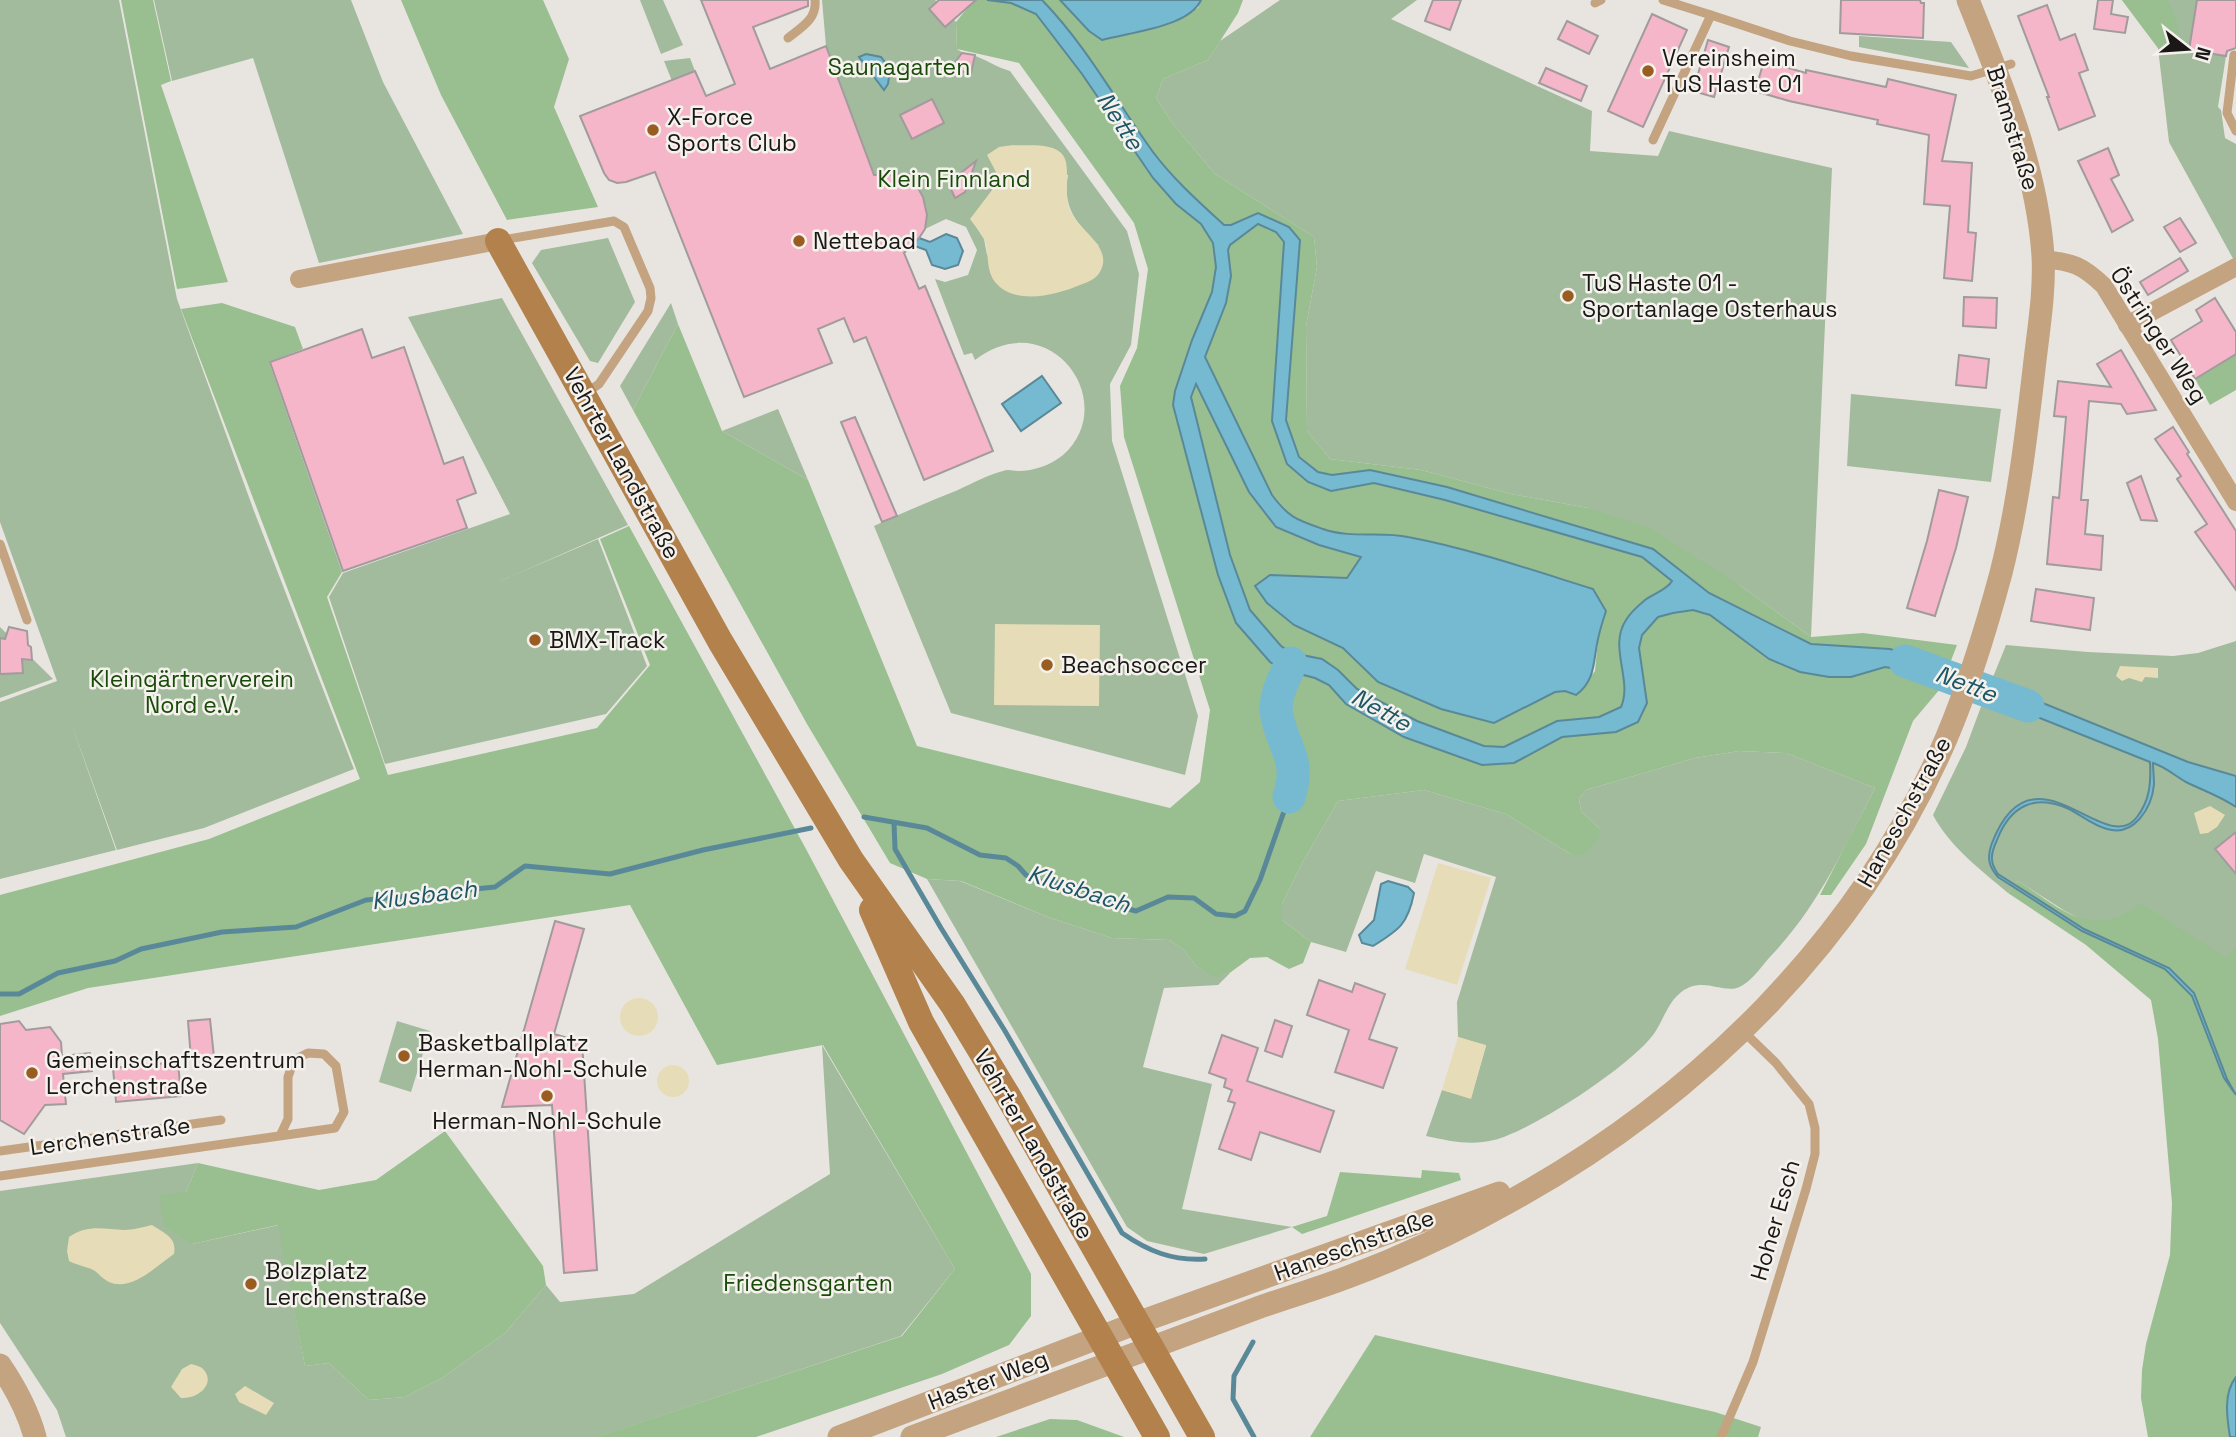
<svg xmlns="http://www.w3.org/2000/svg" width="2236" height="1437" viewBox="0 0 2236 1437" font-family="'Space Grotesk',sans-serif">
<style>
.green{fill:#a2bb9c;fill-rule:evenodd}
.forest{fill:#99be90;fill-rule:evenodd}
.sand{fill:#e6dcb7}
.water{fill:#75bad1;stroke:#598999;stroke-width:2;fill-rule:evenodd}
.lines{fill:none;stroke-linecap:round;stroke-linejoin:round}
.stream{stroke:#598999;stroke-width:5}
.river{stroke:#75bad1;stroke-width:33}
.building{fill:#f5b6c9;stroke:#a29b9d;stroke-width:2}
.service{stroke:#c4a380;stroke-width:9}
.minor{stroke:#c4a380;stroke-width:18}
.tertiary{stroke:#c4a380;stroke-width:23}
.secondary{stroke:#b2814c;stroke-width:26}
.poi-dot{fill:#9a5d21;stroke:#f5f2ed;stroke-width:2.5}
.labels{text-anchor:middle;stroke-width:5;stroke-linejoin:round;paint-order:stroke}
.poi-label{font-size:23px;fill:#191816;stroke:#f5f2ed;text-anchor:start}
.park-label{font-size:23px;fill:#1a4a0a;stroke:#f5f2ed}
.street-label{font-size:23px;fill:#191816;stroke:#f5f2ed}
.water-label{font-size:24px;font-style:italic;fill:#1d5666;stroke:#f5f2ed}
</style>
<rect width="100%" height="100%" fill="#e8e5e0"/>
<!-- green -->
<g class="green">
<path d="M0 0H119L177 299 254 511 354 769 204 828 117 850 70 720 116 850 0 879V702L57 681 0 522Z"/>
<path d="M154 0H351L383 82 463 234 319 263 253 58 172 81Z"/>
<path d="M640 0H663L683 45 661 54Z"/>
<path d="M822 0H935L956 22 957 49C962 53 966 53 973 55 985 59 996 67 1010 71L1127 231 1139 274 1131 345 1110 384 1112 441 1198 716 1185 775 951 713 874 526C902 513 930 501 958 490 973 483 987 475 1003 471 1008 469 1013 471 1018 471 1034 471 1051 465 1063 455 1122 402 1049 303 975 360L972 353 964 355 935 279 945 282 968 275 977 250 966 227 946 219 925 229C929 202 920 173 889 175L878 185 826 46ZM997 174 1068 175C1062 209 1077 223 1099 246L987 255 984 239 971 219 996 185Z"/>
<path d="M1280 0H1417L1391 19 1592 111 1590 151 1658 156 1669 131 1832 168 1811 637 1741 586 1588 508 1511 494 1421 470 1330 459 1307 431 1306 326 1317 267 1314 237 1215 174 1173 124 1156 98 1163 79 1208 60 1220 41Z"/>
<path d="M2122 0H2197L2189 50 2226 56 2218 107 2221 110 2225 138 2236 144V264L2169 142 2158 48Z"/>
<path d="M1859 36 1951 42 1969 68 1859 47Z"/>
<path d="M690 58 695 71 672 81 664 61Z"/>
<path d="M608 238 635 302 598 363 590 361 532 263 541 250Z"/>
<path d="M502 298 628 525 496 583 598 539 647 666 606 714 385 764 329 597 343 573 510 514 408 317Z"/>
<path d="M671 303 678 324 633 410 620 386Z"/>
<path d="M1851 394 2001 409 1991 482 1847 466Z"/>
<path d="M778 409 808 480 722 431Z"/>
<path d="M0 627 53 679 0 698Z"/>
<path d="M2236 641V776L2188 762 1991 682 2006 645 2088 652 2173 656 2198 653Z"/>
<path d="M1985 696 2167 768 2186 782 2216 794 2228 801 2236 795V957L2203 982 2065 911 2018 881 2008 893C1980 869 1950 847 1933 815L1966 747Z"/>
<path d="M1739 751 1786 753 1875 788C1843 850 1818 907 1769 958 1761 967 1753 979 1743 985 1725 998 1702 972 1678 995 1667 1005 1662 1023 1653 1035 1629 1067 1533 1130 1494 1140 1470 1146 1450 1141 1426 1136L1442 1090 1471 1098 1486 1046 1458 1037 1457 1002 1496 877 1424 854 1415 883 1376 871 1346 952 1311 942 1282 920V904L1301 865 1338 801 1424 790 1506 814 1572 855 1599 828 1581 811 1579 799 1586 790 1695 758Z"/>
<path d="M927 879 960 881 1048 917 1112 938 1169 940 1184 950 1196 966 1214 976 1231 972 1218 985 1164 988 1143 1067 1212 1084 1182 1209 1292 1227 1204 1254 1147 1241 1127 1227Z"/>
<path d="M397 1021 430 1031 411 1092 379 1082Z"/>
<path d="M822 1045 955 1269 901 1336 597 1437H66L57 1410 0 1323V1191L198 1163 186 1192 192 1244 279 1225 305 1366 329 1363 369 1400 405 1397 442 1378 505 1333 546 1285 560 1302 634 1294 830 1174Z"/>
</g>
<!-- forest -->
<g class="forest">
<path d="M121 0H153L171 81 161 85 228 282 177 289Z"/>
<path d="M401 0H543L569 59 554 107 598 207 507 220 441 95Z"/>
<path d="M963 0H1060L1089 31 1102 40 1198 8 1201 0H1243L1238 13 1208 60 1163 79 1156 98 1173 124 1215 174 1314 237 1317 267 1306 326 1307 431 1330 459 1421 470 1511 494 1588 508 1650 528 1741 586 1811 637 1863 633 1957 645 1940 689 1913 721 1866 844 1831 895H1820L1875 788 1786 753 1739 751 1695 758 1586 790 1579 799 1581 811 1599 828V838L1583 855H1572L1506 814 1424 790 1338 801 1301 865 1282 904V920L1311 942 1303 963 1289 969 1267 957 1250 958 1231 972 1214 977 1196 966 1184 950 1169 940 1112 938 1048 917 961 881 927 879 890 863 807 724 633 410 678 324 722 431 808 480 917 746 1170 808 1200 782 1210 710 1124 437 1120 386 1137 348 1148 269 1134 223 1019 63 957 49 956 22 969 6ZM1369 536 1606 611 1598 640 1595 671 1576 695 1565 691 1555 692 1494 723 1378 682 1343 648 1267 603 1255 587 1270 575 1348 578 1359 564Z"/>
<path d="M2122 0H2167C2176 17 2184 29 2171 46L2158 48Z"/>
<path d="M222 303 295 327 303 349 269 362 342 572 327 597 388 775 597 728 650 665 600 539 629 526 806 849 1031 1274V1316L1009 1345 942 1374 756 1437H596L902 1336 955 1269 823 1045 717 1065 630 905 88 988 0 1016V895L209 839 360 779 181 309Z"/>
<path d="M2236 354V390L2210 405 2195 379Z"/>
<path d="M2018 881C2062 909 2092 942 2141 903L2226 958 2236 946V1437H2148L2141 1398 2142 1370 2146 1344 2170 1255 2172 1203 2158 1039 2151 1000 2086 945 2008 893Z"/>
<path d="M445 1131 543 1266 546 1285 505 1333 442 1378 405 1397 369 1400 329 1363 305 1366 278 1225 192 1244 164 1226 159 1195 186 1192 198 1163 319 1190 376 1180Z"/>
<path d="M1422 1170 1459 1173 1461 1180 1302 1234 1292 1227 1327 1216 1340 1172 1421 1178Z"/>
<path d="M1375 1335 1715 1412 1761 1427 1758 1437H1310Z"/>
<path d="M1050 1419 1077 1420 1124 1437H996Z"/>
</g>
<!-- sand -->
<g class="sand">
<path d="M1013 145C1027 146 1049 143 1060 152 1074 163 1061 193 1071 212 1080 231 1112 247 1101 270 1097 279 1088 282 1080 285 1056 295 1015 306 995 282 986 271 989 254 985 241 982 233 975 226 970 219L996 185 997 174 987 155 999 147Z"/>
<path d="M995 624 1100 625 1099 706 994 705Z"/>
<path d="M2120 666 2158 668V678L2145 677 2142 682 2129 678 2122 681 2116 676Z"/>
<path d="M2210 806 2225 815 2217 827 2208 833 2200 834 2194 813Z"/>
<path d="M1438 863 1491 878 1457 985 1405 969Z"/>
<circle cx="639" cy="1017" r="19"/>
<path d="M1458 1037 1486 1045 1471 1099 1442 1090Z"/>
<circle cx="673" cy="1081" r="16"/>
<path d="M152 1225C165 1234 177 1237 174 1254 156 1266 132 1292 109 1282 103 1279 100 1275 95 1271 90 1267 78 1266 69 1261L67 1251 69 1237C87 1224 104 1229 124 1230 133 1230 143 1227 152 1225Z"/>
<path d="M191 1364C195 1365 199 1366 202 1368 217 1382 200 1399 181 1398L171 1387 182 1369Z"/>
<path d="M245 1386 274 1403 266 1415 239 1402 235 1394Z"/>
</g>
<!-- water -->
<g class="water">
<path d="M987 0H1042C1086 45 1116 101 1153 152 1174 180 1199 202 1224 225H1231L1258 213 1289 227 1300 240 1286 420 1299 457 1318 472 1332 475 1370 470 1447 487 1653 549 1709 593 1811 644 1890 649 1949 667 1942 684 1898 669 1885 667 1851 677H1829L1800 672 1769 659 1710 615 1693 610 1673 613 1658 617 1642 635 1639 648 1647 703 1638 722 1616 732 1562 737 1514 763 1482 765 1404 737 1346 704 1329 685 1315 678 1284 670 1270 662 1236 623 1218 575 1173 405 1175 391 1192 340 1212 292 1216 267 1213 243 1201 224 1176 204 1153 178 1082 74 1036 14 1011 3ZM1258 224 1276 232 1284 242 1272 421 1287 464 1308 482 1331 491 1374 483 1445 500 1642 557 1672 581C1667 590 1654 593 1645 600 1639 605 1630 613 1626 620 1608 647 1633 680 1621 707L1599 717 1557 721 1504 747 1484 746 1417 721 1357 689 1338 670 1322 659 1292 653 1281 646 1250 610 1230 555 1191 397 1196 384 1249 492 1276 527 1319 545 1361 557 1347 578 1270 575 1255 586 1267 603 1294 625 1343 648 1378 682 1441 709 1494 723 1555 692 1565 691 1576 695C1596 680 1593 661 1598 639 1600 630 1603 620 1606 611L1593 589C1532 570 1471 549 1408 537 1381 531 1351 539 1323 529 1297 520 1289 518 1272 495L1205 357 1226 303 1231 276 1228 250 1230 245Z"/>
<path d="M1060 0H1201C1189 27 1130 32 1102 40L1089 31Z"/>
<path d="M866 54 881 57 890 69 888 84 884 90 859 57Z"/>
<path d="M946 234 957 238 963 251 958 265 945 269 932 265 926 250 912 245 919 238 930 242Z"/>
<path d="M1042 376 1061 403 1021 431 1002 404Z"/>
<path d="M1991 682 2188 762 2236 776V807C2218 795 2204 791 2186 782 2175 776 2166 767 2153 763 2153 769 2154 777 2154 784 2152 808 2134 837 2107 829 2094 826 2081 815 2069 809 2035 793 2010 806 1997 840 1991 853 1989 862 1998 874L2084 929 2169 968 2194 993 2227 1079 2236 1095 2224 1078 2192 996 2165 969 2082 931 1998 877C1988 866 1987 857 1992 843 2033 738 2106 860 2137 817 2150 800 2151 783 2150 762L1985 696Z"/>
<path d="M1388 881 1408 887 1414 893C1408 924 1399 930 1373 946L1362 943 1359 935 1374 920 1381 884Z"/>
<path d="M2236 1377V1437H2230C2227 1418 2223 1393 2236 1377Z"/>
</g>
<g class="lines">
<!-- stream -->
<g class="stream">
<path d="M864 817 927 828 980 855 1006 858 1018 866 1026 875 1042 882 1073 884 1117 906 1136 911 1168 897 1194 898 1216 914 1235 916 1245 911 1260 880 1289 797"/>
<path d="M894 823 895 849 941 928 1005 1031 1122 1233C1148 1251 1172 1261 1205 1259"/>
<path d="M0 994H19L58 973 115 961 141 949 222 932 296 927 366 900 495 887 525 866 610 874 703 850 811 828"/>
<path d="M1253 1342 1234 1376 1233 1399 1254 1437"/>
</g>
<!-- river -->
<g class="river">
<path d="M1905 661 2028 706"/>
<path d="M1289 797C1301 758 1284 751 1277 716 1273 698 1284 679 1291 663"/>
</g>
</g>
<!-- building -->
<g class="building">
<path d="M701 0H808V6L753 27 770 69 826 46 874 175 910 174 923 197 927 215 925 229 919 238 904 253 919 289 925 286 993 451 924 480 866 337 854 342 844 318 818 329 832 363 744 397 655 172 626 182 617 183 609 180 604 173 580 116 695 71 706 96 735 84Z"/>
<path d="M939 0H976L945 27 929 9Z"/>
<path d="M1433 0H1461L1450 30 1425 21Z"/>
<path d="M1841 0H1920L1921 3H1924L1923 38 1840 33Z"/>
<path d="M2098 0H2113L2111 14 2128 17 2125 33 2094 29Z"/>
<path d="M2197 0H2236V48L2227 51 2226 56 2189 50Z"/>
<path d="M2047 5 2060 40 2075 34 2088 70 2079 73 2095 116 2059 130 2047 97H2049L2018 16Z"/>
<path d="M1652 14 1687 30 1643 127 1608 111Z"/>
<path d="M1567 21 1598 36 1589 54 1558 39Z"/>
<path d="M1708 40 1729 47 1714 97 1693 91Z"/>
<path d="M962 53 975 55 971 73 950 69Z"/>
<path d="M1764 61 1806 73V70L1886 87 1888 79 1956 95 1942 161 1972 163 1968 232 1976 233 1972 281 1944 278 1950 206 1924 204 1929 135 1877 124 1878 120 1789 101 1755 91Z"/>
<path d="M1546 68 1587 86 1581 101 1539 83Z"/>
<path d="M932 99 944 123 912 139 900 115Z"/>
<path d="M2108 148 2119 175 2111 179 2133 220 2112 232 2078 161Z"/>
<path d="M976 161 965 192 955 198 950 187 953 179Z"/>
<path d="M2180 218 2196 243 2180 252 2164 227Z"/>
<path d="M2180 258 2188 271 2148 295 2140 282Z"/>
<path d="M1964 297 1997 298 1996 328 1963 326Z"/>
<path d="M2215 298 2236 332V354L2195 379 2171 340 2202 321 2196 310Z"/>
<path d="M362 329 372 358 404 347 444 464 463 457 476 493 457 500 467 528 343 571 270 362Z"/>
<path d="M2121 350 2156 410 2127 414 2121 404 2089 401 2081 500H2088L2085 534 2103 536 2101 570 2047 564 2053 497 2059 498 2066 417 2054 416 2058 381 2111 387 2097 364Z"/>
<path d="M1959 355 1989 359 1986 388 1956 385Z"/>
<path d="M855 417 897 516 882 522 841 422Z"/>
<path d="M2173 427 2189 452 2187 454 2236 531V590L2195 532 2207 524 2177 479 2181 476 2155 439Z"/>
<path d="M2141 476 2157 521 2141 520 2127 483Z"/>
<path d="M1939 490 1968 497 1956 548 1935 616 1907 608 1927 541Z"/>
<path d="M2036 589 2094 598 2090 630 2031 621Z"/>
<path d="M9 627 27 631 28 645 31 647 32 660 22 659 23 673 0 674V638L5 639Z"/>
<path d="M2236 832V874L2215 849Z"/>
<path d="M555 921 584 929 554 1034 582 1042 597 1270 564 1273 552 1105 502 1107Z"/>
<path d="M1319 980 1352 992 1355 983 1385 994 1369 1039 1397 1048 1383 1088 1335 1072 1349 1030 1307 1015Z"/>
<path d="M210 1019 214 1057 191 1059 188 1021Z"/>
<path d="M1275 1020 1292 1026 1282 1057 1265 1051Z"/>
<path d="M19 1021 26 1030 50 1027 61 1042 62 1056 90 1053 92 1071 63 1074 66 1104 45 1105 24 1134 0 1120V1024Z"/>
<path d="M1222 1035 1258 1048 1247 1081 1334 1111 1320 1152 1260 1132 1251 1160 1219 1149 1235 1103 1228 1101 1232 1090 1224 1087 1226 1079 1209 1073Z"/>
<path d="M178 1062 181 1096 116 1102 113 1068Z"/>
</g>
<g class="lines">
<!-- service -->
<g class="service">
<path d="M1663 0 1711 15"/>
<path d="M1595 3 1601 0"/>
<path d="M788 38C802 27 817 19 815 0"/>
<path d="M2234 55 2227 113 2236 131"/>
<path d="M1653 140 1711 15 1790 41 1851 56 1971 76 2011 64"/>
<path d="M502 240 614 221 624 227 650 288 651 298 648 311 599 384 586 393"/>
<path d="M0 544 27 620"/>
<path d="M0 1151 221 1120"/>
<path d="M0 1176 335 1128 344 1112 336 1066 324 1054 308 1053 294 1060 288 1077V1119L280 1136"/>
<path d="M1721 1437 1753 1362 1806 1189 1815 1154V1128L1809 1104 1776 1063 1743 1031"/>
</g>
<!-- minor -->
<g class="minor">
<path d="M2043 259C2073 262 2082 265 2104 286L2236 502"/>
<path d="M299 279 498 241"/>
<path d="M2127 325 2236 267"/>
</g>
<!-- tertiary -->
<g class="tertiary">
<path d="M0 1365C15 1387 28 1411 35 1437"/>
<path d="M839 1437 1137 1323 1499 1193"/>
<path d="M912 1437C1028 1394 1144 1350 1260 1307 1289 1297 1319 1288 1348 1277 1402 1257 1457 1231 1507 1203 1697 1099 1859 940 1946 739 1969 685 1986 629 2001 573 2018 506 2026 438 2034 369 2038 332 2045 294 2043 256 2037 166 2001 83 1968 0"/>
</g>
<!-- secondary -->
<g class="secondary">
<path d="M498 241 720 641 851 860 953 1005 1008 1096 1202 1437"/>
<path d="M872 910 921 1022 1157 1437"/>
</g>
</g>
<!-- markers -->
<g class="poi-dot">
<circle cx="1648" cy="71" r="7"/>
<circle cx="653" cy="130" r="7"/>
<circle cx="799" cy="241" r="7"/>
<circle cx="1568" cy="296" r="7"/>
<circle cx="535" cy="640" r="7"/>
<circle cx="1047" cy="665" r="7"/>
<circle cx="404" cy="1056" r="7"/>
<circle cx="32" cy="1073" r="7"/>
<circle cx="547" cy="1096" r="7"/>
<circle cx="251" cy="1284" r="7"/>
</g>
<g class="labels">
<!-- poi labels -->
<g class="poi-label">
<text x="1662" y="66">Vereinsheim<tspan x="1662" dy="26">TuS Haste 01</tspan></text>
<text x="667" y="125">X-Force<tspan x="667" dy="26">Sports Club</tspan></text>
<text x="813" y="249">Nettebad</text>
<text x="1582" y="291">TuS Haste 01 -<tspan x="1582" dy="26">Sportanlage Osterhaus</tspan></text>
<text x="549" y="648">BMX-Track</text>
<text x="1061" y="673">Beachsoccer</text>
<text x="418" y="1051">Basketballplatz<tspan x="418" dy="26">Herman-Nohl-Schule</tspan></text>
<text x="46" y="1068">Gemeinschaftszentrum<tspan x="46" dy="26">Lerchenstraße</tspan></text>
<text x="547" y="1129" text-anchor="middle">Herman-Nohl-Schule</text>
<text x="265" y="1279">Bolzplatz<tspan x="265" dy="26">Lerchenstraße</tspan></text>
</g>
<!-- park labels -->
<g class="park-label">
<text x="899" y="75">Saunagarten</text>
<text x="954" y="187">Klein Finnland</text>
<text x="192" y="687">Kleingärtnerverein<tspan x="192" dy="26">Nord e.V.</tspan></text>
<text x="808" y="1291">Friedensgarten</text>
</g>
<!-- street labels -->
<g class="street-label">
<text transform="translate(2013 128) rotate(73)" y="8">Bramstraße</text>
<text transform="translate(2159 335) rotate(57)" y="8">Östringer Weg</text>
<text transform="translate(622 463) rotate(61)" y="8">Vehrter Landstraße</text>
<text transform="translate(1904 812) rotate(-61)" y="8">Haneschstraße</text>
<text transform="translate(110 1136) rotate(-8)" y="8">Lerchenstraße</text>
<text transform="translate(1034 1144) rotate(60)" y="8">Vehrter Landstraße</text>
<text transform="translate(1775 1220) rotate(-74)" y="8">Hoher Esch</text>
<text transform="translate(1354 1245) rotate(-20)" y="8">Haneschstraße</text>
<text transform="translate(988 1380) rotate(-21)" y="8">Haster Weg</text>
</g>
<!-- water labels -->
<g class="water-label">
<text transform="translate(1120 121) rotate(57)" y="8">Nette</text>
<text transform="translate(1966 684) rotate(21)" y="8">Nette</text>
<text transform="translate(1381 710) rotate(29)" y="8">Nette</text>
<text transform="translate(1079 889) rotate(18)" y="8">Klusbach</text>
<text transform="translate(424 895) rotate(-7)" y="8">Klusbach</text>
</g>
</g>
<!-- north arrow -->
<g transform="translate(2187 49) rotate(107)" stroke="#f5f2ed" stroke-width="5" paint-order="stroke">
<path d="M0-5L12 26L0 18L-12 26Z" fill="#191816"/>
<text y="-10" font-size="19" font-weight="bold" text-anchor="middle" fill="#191816">N</text>
</g>
</svg>
